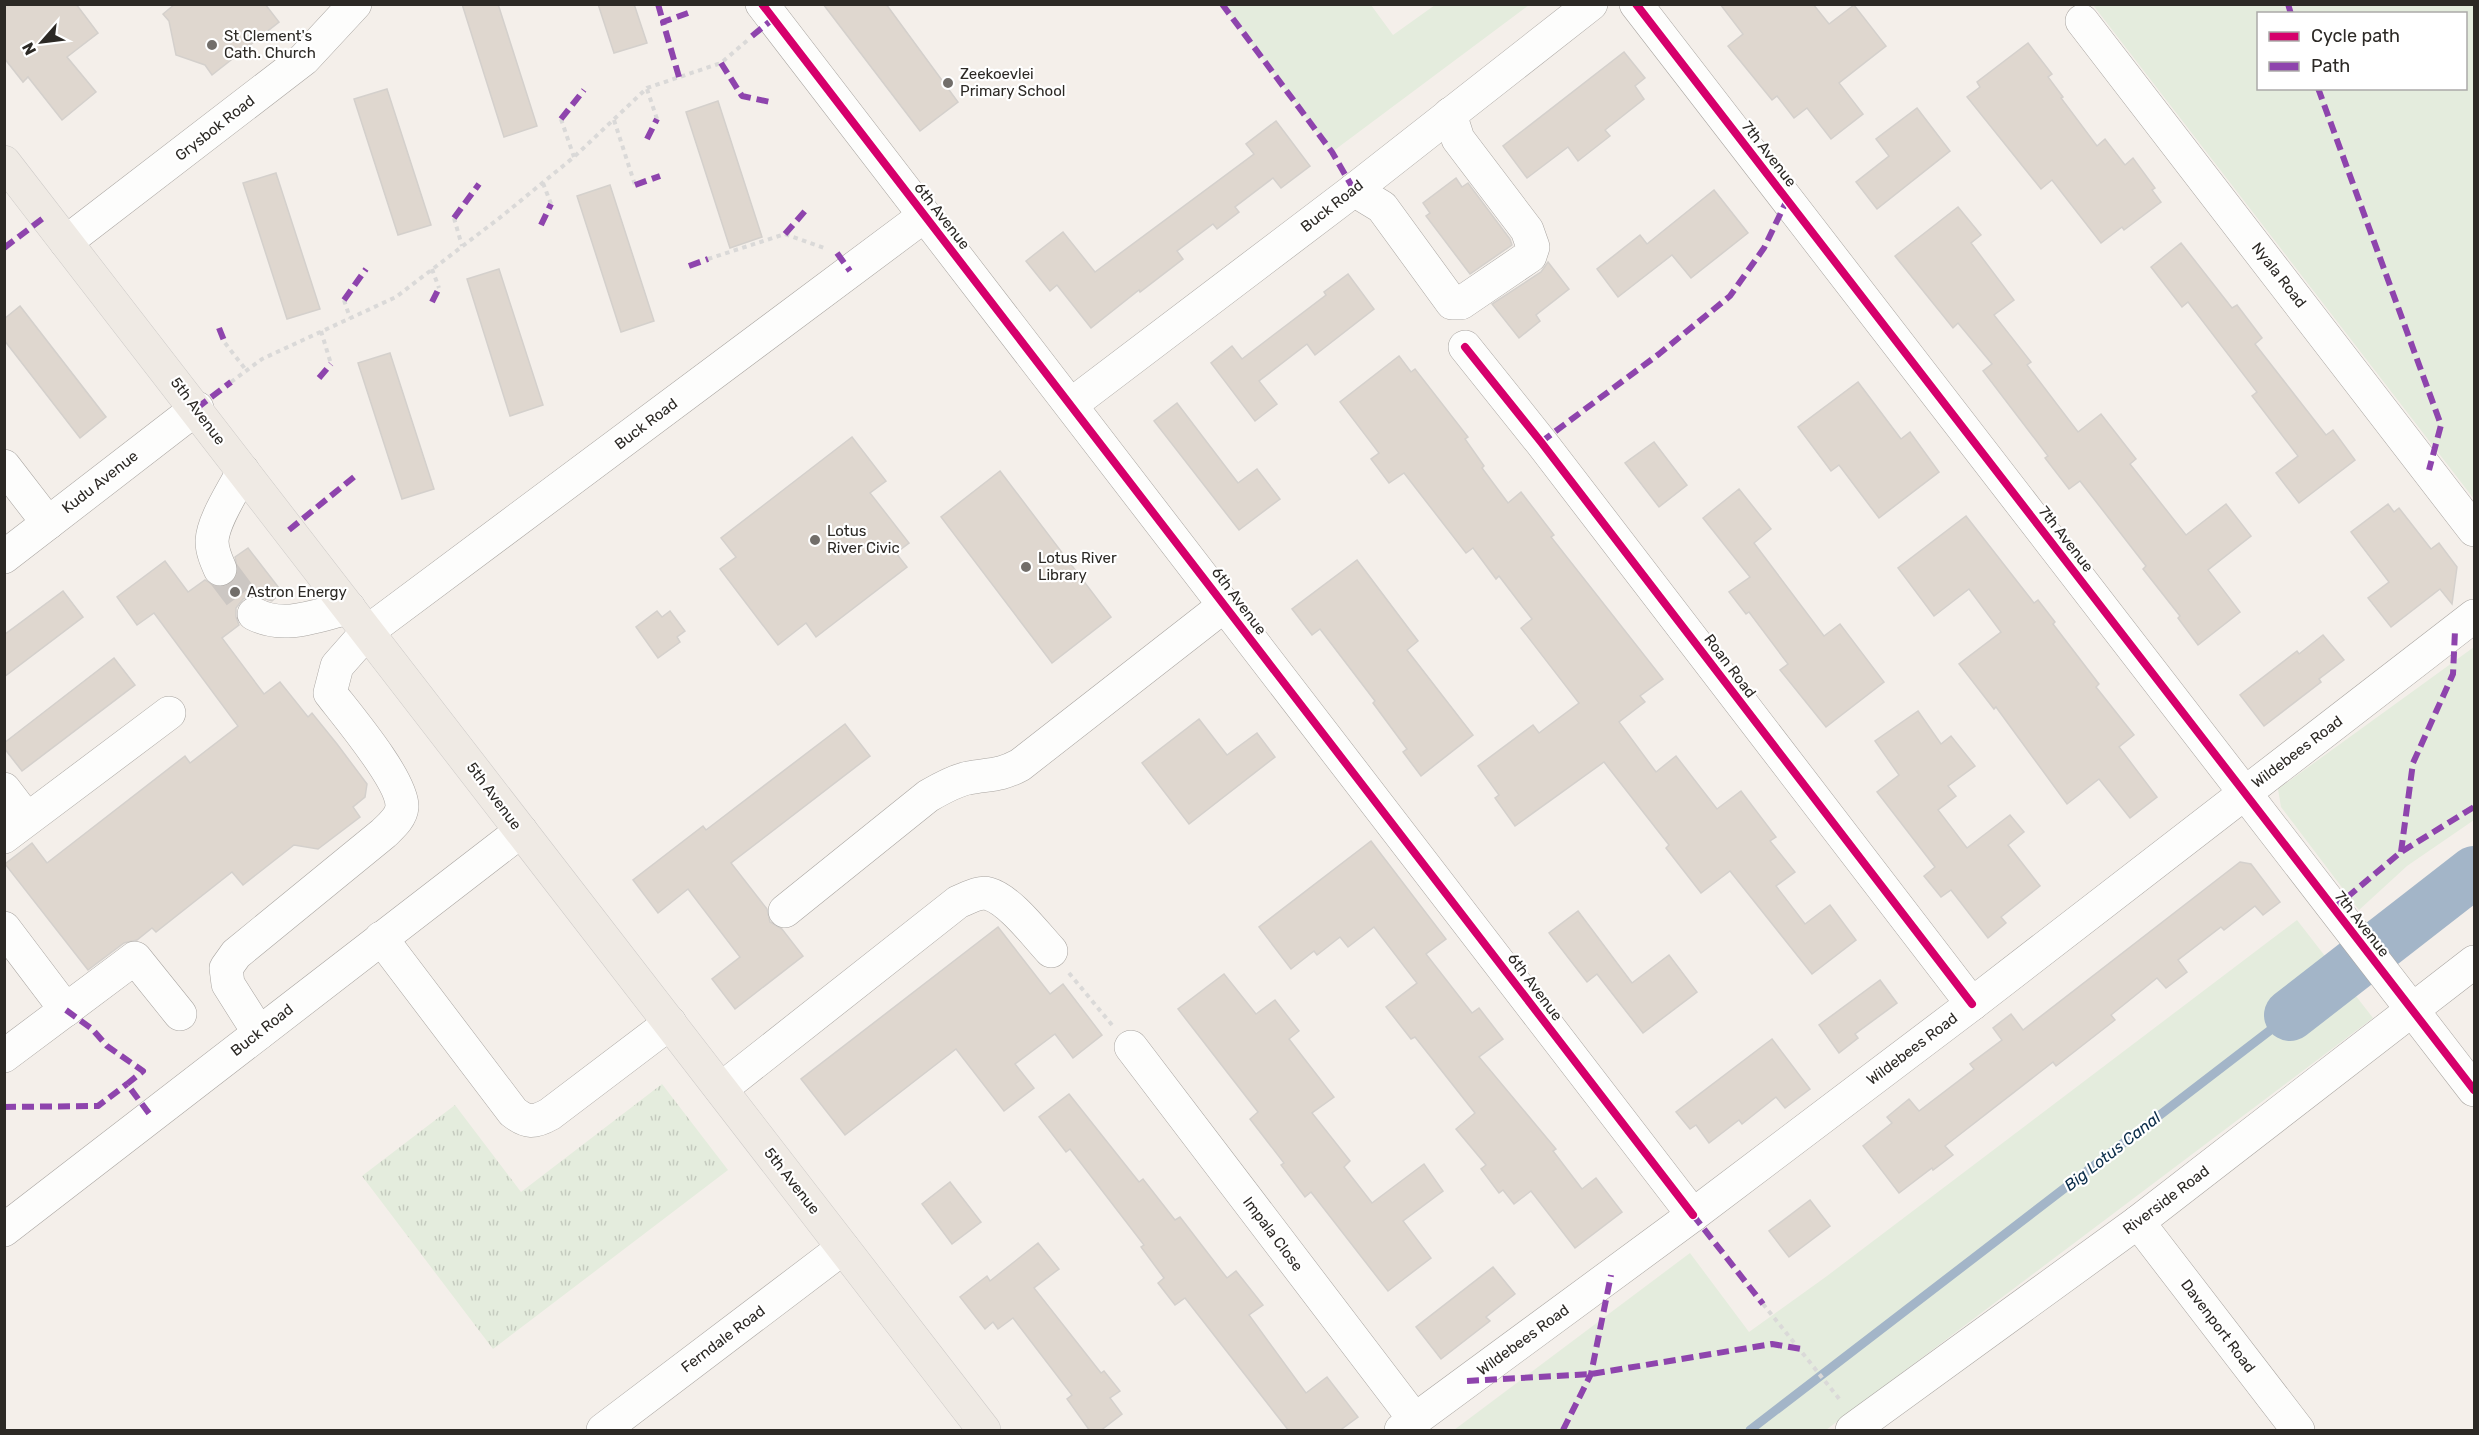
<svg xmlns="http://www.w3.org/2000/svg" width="2479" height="1435" viewBox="0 0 2479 1435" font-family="Rubik,sans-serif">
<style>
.grass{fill:#e4ecdd;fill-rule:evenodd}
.park{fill:url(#park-tufts)}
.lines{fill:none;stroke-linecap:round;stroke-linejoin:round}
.stream{stroke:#a3b5c8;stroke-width:9}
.river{stroke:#a3b5c8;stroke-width:52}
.building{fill:#dfd7cf;stroke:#d4d0cc;stroke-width:1.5}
.minor-tunnel{stroke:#ccc7c3;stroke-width:33;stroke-dasharray:33 16;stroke-linecap:butt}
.minor-casing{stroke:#a9a5a1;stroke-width:34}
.major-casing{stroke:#cdcac8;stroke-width:34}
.path{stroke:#dad9d8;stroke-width:4;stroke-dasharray:4.5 4.5;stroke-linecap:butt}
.minor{stroke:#fdfdfc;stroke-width:33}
.major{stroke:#efeae4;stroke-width:33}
.quiet{stroke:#8e44ad;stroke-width:6;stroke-dasharray:12 6;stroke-linecap:butt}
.cycleway-casing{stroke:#fff;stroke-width:11}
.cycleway{stroke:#d6006c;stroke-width:8}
.poi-dot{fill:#726e6a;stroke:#fff;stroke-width:2}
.labels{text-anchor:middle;stroke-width:4.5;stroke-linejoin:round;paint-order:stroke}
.poi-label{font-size:15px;fill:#2c2925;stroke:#fff;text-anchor:start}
.street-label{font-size:15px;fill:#2c2925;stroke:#fff}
.water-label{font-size:16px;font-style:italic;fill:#092b48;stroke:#fff}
</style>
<defs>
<pattern id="park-tufts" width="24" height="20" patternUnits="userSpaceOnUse" patternTransform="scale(1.5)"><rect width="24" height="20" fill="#e4ecdd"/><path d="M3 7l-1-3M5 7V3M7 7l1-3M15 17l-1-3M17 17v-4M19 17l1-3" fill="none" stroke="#c4cabe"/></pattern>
</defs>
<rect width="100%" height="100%" fill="#f4efea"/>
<!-- grass -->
<g class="grass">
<path d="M1223 5H1371L1393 35 1435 5H1529L1332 152Z"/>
<path d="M2093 5H2474V499ZM2258 14H2466V88H2258Z"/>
<path d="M2474 647V820L2407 866 2359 910 2281 807 2278 789Z"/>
<path d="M2297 920 2373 1018 1826 1430H1454L1690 1253 1749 1332 1827 1276Z"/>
</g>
<!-- park -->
<path class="park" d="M662 1084 728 1170 493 1349 362 1176 455 1105 521 1192Z"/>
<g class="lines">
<!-- stream -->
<path class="stream" d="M1750 1430 2290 1015"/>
<!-- river -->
<path class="river" d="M2290 1015 2474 872"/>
</g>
<!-- building -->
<g class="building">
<path d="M4 4H76L98 33 67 57 96 92 62 120 28 77 23 82 4 58Z"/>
<path d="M175 4H265L279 22 212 75 205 65 176 55 169 21 163 14Z"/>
<path d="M462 4H498L537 126 504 137Z"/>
<path d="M598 4H634L647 43 614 53Z"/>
<path d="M823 4H886L958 102 920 131Z"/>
<path d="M1720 4H1813L1829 24 1854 5 1886 46 1839 83 1863 114 1831 139 1807 108 1794 118 1777 96 1772 100 1728 46 1743 34Z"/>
<path d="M2028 43 2052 74 2048 77 2063 97 2061 98 2097 146 2105 139 2125 165 2133 158 2155 188 2152 190 2161 202 2124 230 2122 227 2101 243 2052 180 2041 189 1967 97 1980 87 1977 82Z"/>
<path d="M1624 52 1645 78 1635 86 1644 99 1605 130 1610 136 1578 161 1568 147 1527 178 1503 146Z"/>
<path d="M387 89 431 225 398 235 354 99Z"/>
<path d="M718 101 762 237 730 248 686 112Z"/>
<path d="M1917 108 1950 151 1877 209 1856 182 1889 156 1876 139Z"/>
<path d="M1276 121 1310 166 1281 188 1273 178 1235 207 1239 212 1217 229 1213 224 1177 251 1183 259 1140 292 1139 290 1091 328 1057 285 1050 291 1026 261 1063 232 1095 272 1254 154 1246 144Z"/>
<path d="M276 173 320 309 287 319 243 183Z"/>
<path d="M1456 178 1462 187 1468 183 1510 239 1512 245 1470 274 1426 216 1430 213 1423 203Z"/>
<path d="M610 185 654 321 621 332 577 196Z"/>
<path d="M1714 190 1748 233 1691 278 1672 255 1618 297 1597 269 1640 235 1647 244Z"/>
<path d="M1958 207 1981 235 1971 243 2014 300 1994 315 2031 362 2027 365 2078 432 2101 414 2136 459 2130 464 2186 535 2226 504 2251 536 2208 570 2240 612 2198 645 2178 618 2180 616 2143 569 2146 566 2080 481 2069 489 2045 458 2048 456 1983 371 1992 364 1958 323 1953 328 1895 256Z"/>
<path d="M2181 243 2232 308 2237 305 2262 338 2255 344 2326 435 2333 430 2355 460 2299 503 2276 473 2298 456 2252 396 2257 392 2188 302 2182 307 2151 267Z"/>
<path d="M1548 262 1569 289 1536 315 1540 321 1519 338 1492 304 1541 272Z"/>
<path d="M499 269 543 405 510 416 467 279Z"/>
<path d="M1348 274 1374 309 1315 355 1307 344 1259 381 1277 404 1255 421 1211 363 1232 346 1242 359 1326 295 1324 292Z"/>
<path d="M20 306 106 417 80 438 4 340V319Z"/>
<path d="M390 353 434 489 402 499 358 363Z"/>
<path d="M1399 356 1411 372 1415 369 1468 437 1465 439 1484 466 1482 468 1508 503 1521 492 1554 535 1551 537 1663 679 1640 696 1645 702 1619 722 1656 772 1676 756 1717 809 1741 791 1776 837 1770 841 1795 872 1776 886 1805 924 1830 905 1856 940 1812 974 1730 871 1701 893 1666 848 1669 845 1604 762 1515 826 1495 798 1499 795 1478 766 1533 725 1539 733 1579 703 1521 628 1532 619 1499 576 1496 579 1473 548 1466 553 1404 473 1389 483 1371 459 1379 453 1340 402Z"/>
<path d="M1858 382 1901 439 1910 432 1939 472 1879 518 1839 465 1831 471 1798 427Z"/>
<path d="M1177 403 1238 483 1257 469 1280 499 1239 530 1154 421Z"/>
<path d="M852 437 886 481 870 493 909 543 896 553 907 567 816 637 806 623 778 645 720 569 736 557 721 538Z"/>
<path d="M1654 442 1687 485 1659 507 1625 463Z"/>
<path d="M1000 471 1111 617 1052 663 941 517Z"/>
<path d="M1739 489 1771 529 1754 543 1824 636 1840 624 1884 682 1826 727 1780 670 1788 664 1749 612 1746 614 1729 592 1750 577 1703 518Z"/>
<path d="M2388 504 2394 512 2399 508 2431 549 2439 543 2457 567 2452 604 2440 589 2391 627 2368 598 2389 582 2351 532Z"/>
<path d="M1966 516 2034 603 2038 600 2055 622 2053 624 2099 684 2096 687 2134 735 2119 747 2157 797 2130 818 2099 779 2067 804 1996 707 1994 709 1959 664 2001 632 1969 589 1934 616 1898 568Z"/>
<path d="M248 548 282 592 272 601 252 595 243 599 236 608V617L239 625 222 638 264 694 280 682 308 717 312 713 337 744 367 784 365 797 353 807 360 817 318 849 294 845 243 885 232 872 156 932 152 928 137 940 124 943 88 970 5 864 32 843 47 863 185 756 190 763 238 726 154 613 137 625 117 597 165 561 188 592 205 580 217 588 227 586 235 580 238 572 235 557Z"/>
<path d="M1357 560 1418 641 1407 650 1473 735 1421 776 1403 752 1407 749 1373 703 1375 701 1320 629 1312 635 1292 609Z"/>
<path d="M63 591 83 617 4 677V635Z"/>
<path d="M657 611 662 617 670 611 685 631 677 637 680 642 658 658 636 627Z"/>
<path d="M2323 635 2344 660 2319 679 2321 682 2264 726 2240 695 2297 651 2299 654Z"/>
<path d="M114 658 135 685 22 771 4 748V743Z"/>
<path d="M1918 711 1941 744 1951 736 1975 766 1948 786 1956 796 1938 810 1967 848 2010 815 2024 832 2008 845 2040 886 2001 917 2006 923 1988 938 1951 890 1941 897 1924 876 1935 867 1877 792 1899 775 1875 741Z"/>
<path d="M1199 719 1227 755 1257 733 1275 757 1189 824 1142 763Z"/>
<path d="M845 724 870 756 731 863 767 909 770 922 782 929 803 956 735 1009 712 979 740 957 688 889 658 913 633 880 703 826 706 830Z"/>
<path d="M1371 841 1446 939 1426 954 1472 1013 1479 1008 1503 1039 1479 1057 1556 1149 1553 1151 1582 1189 1596 1178 1622 1212 1575 1248 1531 1191 1514 1204 1503 1190 1499 1193 1481 1169 1486 1165 1456 1129 1475 1113 1415 1037 1411 1039 1386 1007 1417 983 1374 927 1348 947 1340 937 1317 955 1314 951 1291 969 1259 927Z"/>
<path d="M2240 862 2251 864 2280 902 2263 915 2255 906 2224 930 2221 927 2178 960 2187 972 2166 988 2157 978 2111 1015 2115 1020 2056 1066 2053 1062 1945 1146 1953 1155 1933 1170 1932 1168 1899 1193 1863 1146 1892 1123 1887 1117 1909 1099 1919 1111 1974 1069 1970 1064 2002 1040 1993 1028 2011 1014 2023 1030Z"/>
<path d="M1578 911 1632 983 1669 955 1697 992 1643 1033 1597 974 1587 982 1549 933Z"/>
<path d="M998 927 1050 994 1063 984 1102 1035 1073 1058 1055 1034 1015 1064 1034 1088 1004 1111 956 1049 845 1135 801 1079Z"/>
<path d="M1224 974 1256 1014 1275 1000 1299 1031 1289 1039 1334 1097 1312 1113 1350 1161 1344 1167 1372 1203 1424 1164 1443 1191 1403 1221 1431 1258 1388 1291 1311 1192 1305 1197 1281 1165 1284 1163 1250 1119 1258 1112 1178 1009Z"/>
<path d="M1880 980 1897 1003 1855 1034 1858 1038 1839 1053 1819 1025Z"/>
<path d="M1772 1039 1810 1089 1785 1108 1776 1097 1742 1124 1739 1120 1709 1143 1696 1125 1690 1129 1676 1112Z"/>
<path d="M1069 1094 1139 1182 1143 1179 1175 1220 1180 1217 1227 1278 1236 1271 1263 1305 1249 1315 1306 1393 1327 1377 1358 1417 1339 1431H1289L1185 1298 1175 1305 1158 1283 1164 1278 1141 1247 1144 1245 1070 1149 1066 1152 1039 1117Z"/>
<path d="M950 1182 981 1222 952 1244 922 1204Z"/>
<path d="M1810 1200 1830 1226 1789 1257 1769 1231Z"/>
<path d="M1038 1243 1059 1269 1034 1288 1101 1373 1104 1371 1120 1391 1110 1398 1122 1414 1100 1431H1090L1067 1399 1072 1395 1013 1318 998 1329 993 1322 985 1329 960 1297 987 1276 990 1281Z"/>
<path d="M1493 1267 1515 1294 1486 1317 1490 1321 1441 1359 1416 1327Z"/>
</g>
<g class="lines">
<!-- minor-tunnel -->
<path class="minor-tunnel" d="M220 569 254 614"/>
<!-- minor casing -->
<g class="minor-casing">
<g id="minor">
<path d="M762 4 1693 1215"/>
<path d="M1636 4 2474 1090"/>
<path d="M2082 21 2474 530"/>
<path d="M1354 190 1382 207 1452 303H1461L1530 256 1533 247 1527 230 1458 139 1450 114"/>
<path d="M66 242 304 59 355 4"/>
<path d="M1465 347 1541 442 1972 1004"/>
<path d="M1072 404 1354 190 1591 4"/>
<path d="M4 466 48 523"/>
<path d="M4 557 197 408"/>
<path d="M220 569C216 560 212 551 212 541 213 520 234 490 243 471"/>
<path d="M254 614C285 630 317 615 349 608"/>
<path d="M4 789 27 819"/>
<path d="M4 837 169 713"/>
<path d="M785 911 928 796C940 789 954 781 968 778 989 774 1000 776 1020 765L1225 605"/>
<path d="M4 928 66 1010"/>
<path d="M381 938 513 1112C527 1123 534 1123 550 1114L670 1023"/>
<path d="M259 1033 228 984 226 968 236 954 384 833C391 826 401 818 402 807 403 781 347 715 330 693L337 666 367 632 924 216"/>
<path d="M1131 1047 1415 1420"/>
<path d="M4 1056 135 958 180 1014"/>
<path d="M721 1089 958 902C968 898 979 891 989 894 1010 900 1036 935 1051 951"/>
<path d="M2138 1222 2298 1430"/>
<path d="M4 1230 521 831"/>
<path d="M603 1430 843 1248"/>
<path d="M1401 1430 1693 1215 1972 1004 2474 616"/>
<path d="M1852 1430 2138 1222 2474 962"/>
</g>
</g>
<!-- major casing -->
<g class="major-casing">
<path id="major" d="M4 162 984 1430"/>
</g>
<!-- path -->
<g class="path">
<path d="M647 89 657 119"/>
<path d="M561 119 574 157"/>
<path d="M614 120 635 185"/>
<path d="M543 183 551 204"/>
<path d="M454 218 462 246"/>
<path d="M708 259 785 234 827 249"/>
<path d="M432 269 439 288"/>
<path d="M344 300 350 318"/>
<path d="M321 331 331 364"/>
<path d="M225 343 246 370"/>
<path d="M231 382 262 359 396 297 502 216 574 157 647 88 721 63 749 39"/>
<path d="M1069 973 1112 1025"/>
<path d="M1763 1304 1841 1401"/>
</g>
<!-- minor -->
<use href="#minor" class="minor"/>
<!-- major -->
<use href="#major" class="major"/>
<!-- quiet -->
<g class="quiet">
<path d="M658 4 663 22"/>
<path d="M1222 4 1332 152 1354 190"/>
<path d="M2288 4 2291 14"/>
<path d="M752 36 773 19"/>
<path d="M721 63 742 96 770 102"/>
<path d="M679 77 663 22 688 13"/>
<path d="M2318 88 2441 425 2429 470"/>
<path d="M561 119 584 90"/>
<path d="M647 139 657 119"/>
<path d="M635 185 660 176"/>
<path d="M454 218 479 184"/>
<path d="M541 225 551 204"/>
<path d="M785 234 805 211"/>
<path d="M4 248 46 216"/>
<path d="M837 253 850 271"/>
<path d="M689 266 708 259"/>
<path d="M344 300 366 269"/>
<path d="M432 302 439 288"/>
<path d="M219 328 225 343"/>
<path d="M319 378 331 364"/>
<path d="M197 408 231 382"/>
<path d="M1541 442 1659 354 1730 296 1764 248 1787 200"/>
<path d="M289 530 354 477"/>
<path d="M2401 852 2413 763 2453 674 2455 631"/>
<path d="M2333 909 2401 852 2474 807"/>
<path d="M66 1010 92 1029 107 1046 143 1071 127 1084 151 1116"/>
<path d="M4 1107 98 1106 127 1084"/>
<path d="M1693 1215 1763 1304"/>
<path d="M1467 1381 1591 1374 1772 1344 1801 1349"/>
<path d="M1563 1430 1591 1374 1611 1275"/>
</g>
<!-- cycleway casing -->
<g class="cycleway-casing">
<g id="cycleway">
<path d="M762 4 1693 1215"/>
<path d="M1636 4 2474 1090"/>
<path d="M1465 347 1541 442 1972 1004"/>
</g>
</g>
<!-- cycleway -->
<use href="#cycleway" class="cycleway"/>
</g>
<!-- markers -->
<g class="poi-dot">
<circle cx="212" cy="45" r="6"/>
<circle cx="948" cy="83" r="6"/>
<circle cx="815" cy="540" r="6"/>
<circle cx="1026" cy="567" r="6"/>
<circle cx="235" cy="592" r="6"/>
</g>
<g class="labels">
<!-- poi labels -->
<g class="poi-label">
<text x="224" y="41">St Clement's<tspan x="224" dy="17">Cath. Church</tspan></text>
<text x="960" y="79">Zeekoevlei<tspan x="960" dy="17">Primary School</tspan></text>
<text x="827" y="536">Lotus<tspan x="827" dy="17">River Civic</tspan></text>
<text x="1038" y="563">Lotus River<tspan x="1038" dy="17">Library</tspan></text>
<text x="247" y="597">Astron Energy</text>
</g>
<!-- street labels -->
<g class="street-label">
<text transform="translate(215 128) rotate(-38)" y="5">Grysbok Road</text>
<text transform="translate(1769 154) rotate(52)" y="5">7th Avenue</text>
<text transform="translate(1332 206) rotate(-38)" y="5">Buck Road</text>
<text transform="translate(942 216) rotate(52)" y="5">6th Avenue</text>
<text transform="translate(2279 275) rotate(52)" y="5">Nyala Road</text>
<text transform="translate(198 411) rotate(53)" y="5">5th Avenue</text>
<text transform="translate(646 424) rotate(-37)" y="5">Buck Road</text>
<text transform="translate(100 482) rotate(-38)" y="5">Kudu Avenue</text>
<text transform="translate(2066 539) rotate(52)" y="5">7th Avenue</text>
<text transform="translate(1239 601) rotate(53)" y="5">6th Avenue</text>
<text transform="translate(1730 666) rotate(53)" y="5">Roan Road</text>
<text transform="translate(2297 752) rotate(-37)" y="5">Wildebees Road</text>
<text transform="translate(494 796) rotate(53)" y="5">5th Avenue</text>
<text transform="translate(2362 924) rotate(52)" y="5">7th Avenue</text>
<text transform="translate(1535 987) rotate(53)" y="5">6th Avenue</text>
<text transform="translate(262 1030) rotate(-38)" y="5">Buck Road</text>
<text transform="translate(1912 1049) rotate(-37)" y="5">Wildebees Road</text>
<text transform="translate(792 1181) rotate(52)" y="5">5th Avenue</text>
<text transform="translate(2166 1200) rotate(-37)" y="5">Riverside Road</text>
<text transform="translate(1273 1234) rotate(53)" y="5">Impala Close</text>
<text transform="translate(2218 1326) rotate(53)" y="5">Davenport Road</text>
<text transform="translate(723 1339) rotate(-37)" y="5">Ferndale Road</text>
<text transform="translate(1523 1340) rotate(-36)" y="5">Wildebees Road</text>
</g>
<!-- water labels -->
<g class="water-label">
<text transform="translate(2112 1151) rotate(-38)" y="6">Big Lotus Canal</text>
</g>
</g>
<!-- border -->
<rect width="2479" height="1435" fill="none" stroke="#2c2925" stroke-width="12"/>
<!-- legend -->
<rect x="2257" y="12" width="210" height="78" fill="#ffffff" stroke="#aba9a8" stroke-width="1.5"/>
<rect x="2269" y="32" width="30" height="9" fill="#d6006c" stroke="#aba9a8" stroke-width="1.5"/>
<text x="2311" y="42" font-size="18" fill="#2c2925">Cycle path</text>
<rect x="2269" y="62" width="30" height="9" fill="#8e44ad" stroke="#aba9a8" stroke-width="1.5"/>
<text x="2311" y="72" font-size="18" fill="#2c2925">Path</text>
<!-- north arrow -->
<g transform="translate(42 42) rotate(242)" stroke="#ffffff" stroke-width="4.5" paint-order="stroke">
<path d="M0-4.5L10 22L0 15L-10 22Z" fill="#2c2925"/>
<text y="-9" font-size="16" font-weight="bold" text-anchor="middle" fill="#2c2925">N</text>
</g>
</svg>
